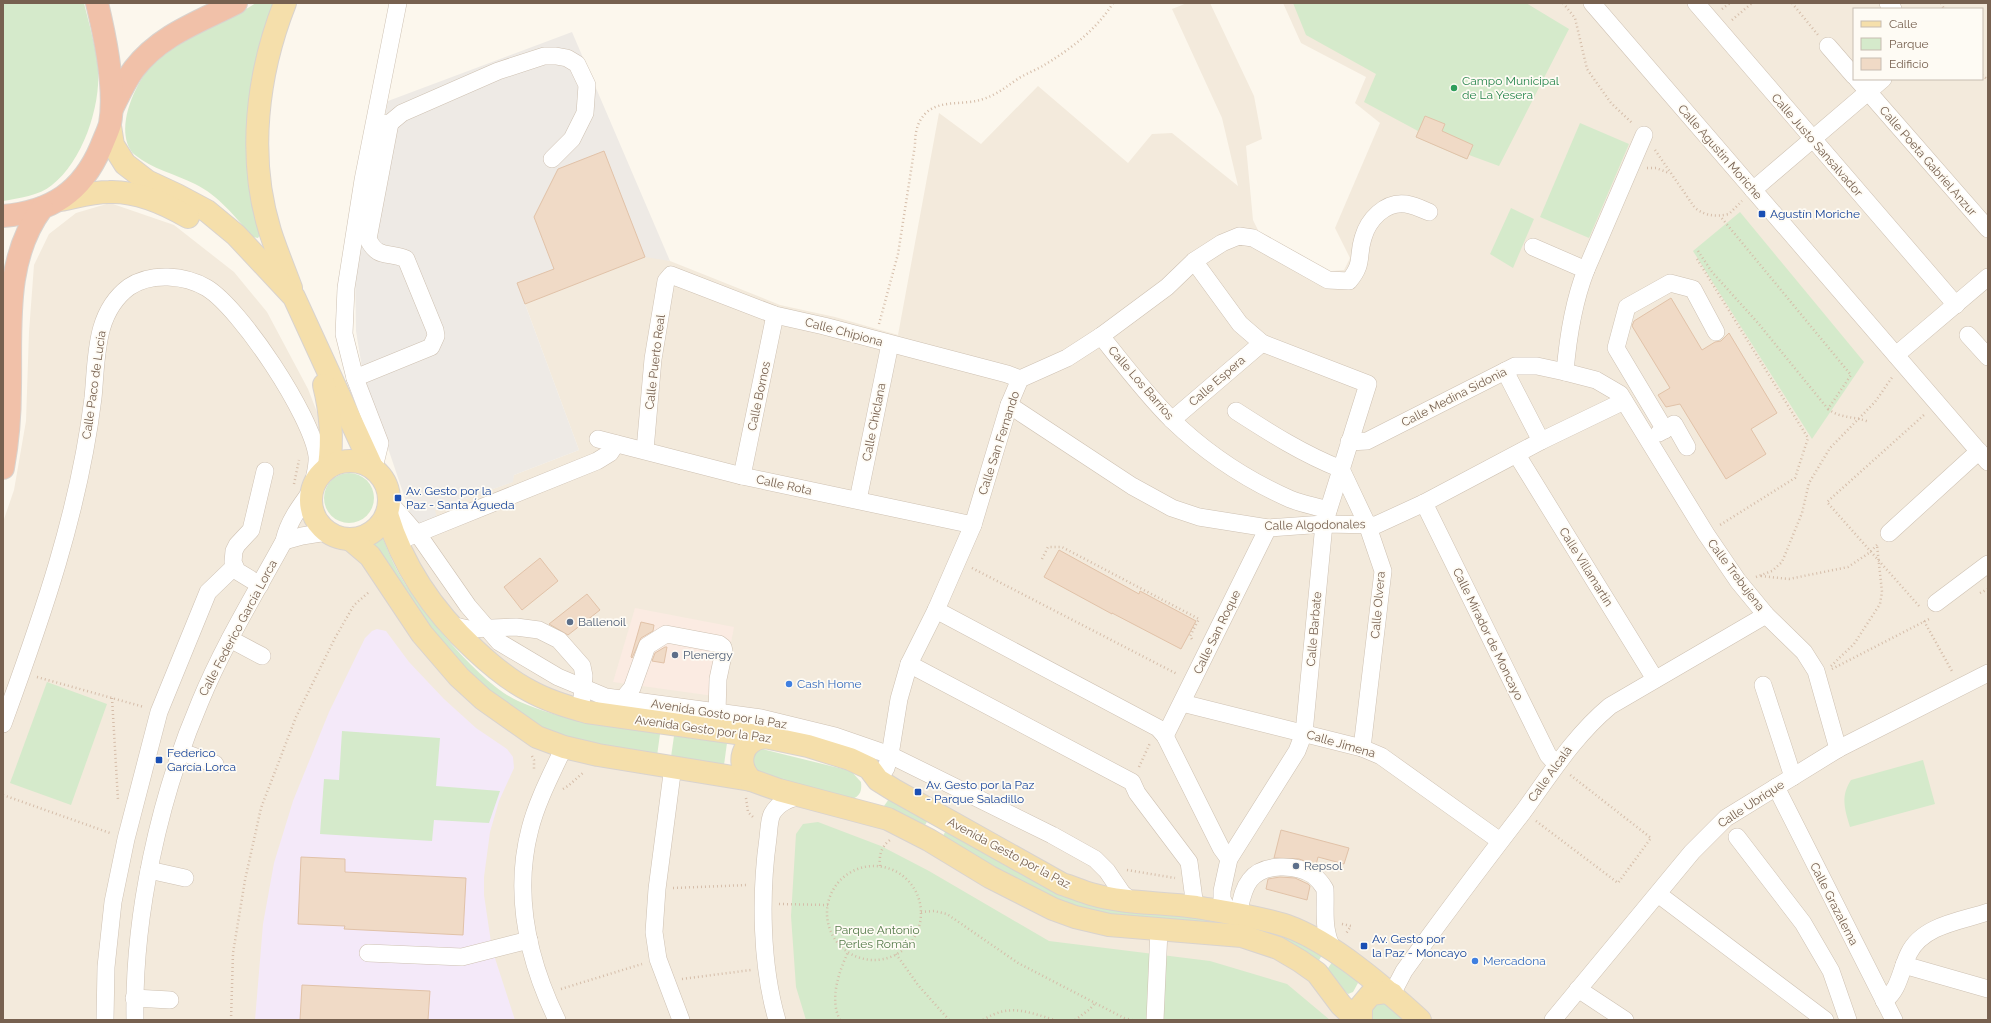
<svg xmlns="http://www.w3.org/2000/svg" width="1991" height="1023" viewBox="0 0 1991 1023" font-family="Raleway,sans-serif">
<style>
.residential{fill:#f3eadc;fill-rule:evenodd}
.commercial{fill:#fbebe2}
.industrial{fill:#eeeae5}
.education{fill:#f4e9f9}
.green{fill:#d5eacb}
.building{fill:#f0dac6;stroke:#e1c2a8}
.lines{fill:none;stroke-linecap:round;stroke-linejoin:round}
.minor-casing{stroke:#cec1b2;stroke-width:18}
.major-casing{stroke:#d9d3ce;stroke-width:24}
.highway-casing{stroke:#d9d3ce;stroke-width:24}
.path{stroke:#d5bda9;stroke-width:2.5;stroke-dasharray:1 3;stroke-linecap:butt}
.minor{stroke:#fff;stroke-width:17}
.major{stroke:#f5dfab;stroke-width:22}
.highway{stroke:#f1c1a9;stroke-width:22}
.leisure-dot{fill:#2e9e5b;stroke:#fefbf4;stroke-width:1.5}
.transit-dot{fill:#1a4fb4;stroke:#fefbf4;stroke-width:1.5}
.service-dot{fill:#5c6f8a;stroke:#fefbf4;stroke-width:1.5}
.shop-dot{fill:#3f7fe0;stroke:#fefbf4;stroke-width:1.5}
.labels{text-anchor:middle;stroke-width:3.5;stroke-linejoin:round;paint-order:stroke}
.leisure-label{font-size:12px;fill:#27864d;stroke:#fefbf4;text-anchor:start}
.street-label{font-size:12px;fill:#776150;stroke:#fefbf4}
.transit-label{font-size:12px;fill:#164399;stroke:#fefbf4;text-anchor:start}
.service-label{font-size:12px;fill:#4e5e75;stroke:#fefbf4;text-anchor:start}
.shop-label{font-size:12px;fill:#366cbe;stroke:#fefbf4;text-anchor:start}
.park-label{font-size:12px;fill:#547b49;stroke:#fefbf4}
</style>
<rect width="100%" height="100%" fill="#fcf7ed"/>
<!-- residential -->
<g class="residential">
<path d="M1187 3H1210L1254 96 1262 139 1246 146 1253 220 1259 232 1331 271 1344 270 1350 258 1335 228 1380 123 1355 103 1366 77 1301 43 1283 3H1988V1020H1420L1333 950 1091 894 869 768 587 712 489 663 396 541 435 510 512 482 514 475 579 450 525 304 645 257H656L670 261 780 305 835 317 898 335 939 113 981 144 1038 86 1128 163 1152 134 1172 133 1238 186 1222 118 1172 9ZM1854 9H1982V79H1854Z"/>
<path d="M110 203 174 225 234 272 267 312 308 389 324 430 319 475 310 500 315 518 327 532 338 538 350 539 459 677 673 766 1263 942 1357 1020H3V522L14 490 26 421 29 332 34 265 49 234 76 213Z"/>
</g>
<!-- commercial -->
<path class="commercial" d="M635 608 734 627 721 697 613 682Z"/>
<!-- industrial -->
<path class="industrial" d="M572 32 670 261 645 257 525 304 579 450 514 475 513 482 435 510 439 525 417 534 363 374 356 331 355 268 388 101Z"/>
<!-- education -->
<path class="education" d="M377 629 386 631 409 662 444 699 476 728 507 749 513 757 514 768 499 801 490 832 484 877V895L492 949 515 1020H255L263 924 274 863 293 801 329 712 365 638 372 631Z"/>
<!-- green -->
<g class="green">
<path d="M3 3H84C89 24 96 47 98 69 101 107 82 162 52 185 39 196 19 198 3 201Z"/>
<path d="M256 3H275L260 235 258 238 253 237C236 218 218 195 195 184 175 174 152 169 135 155 125 147 124 130 126 119 130 95 148 61 170 48 197 31 228 21 256 3Z"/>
<path d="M1293 3H1526L1569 29 1499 166 1469 155 1466 159 1416 137 1418 131 1364 102 1376 74 1306 35Z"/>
<path d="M1580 123 1629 144 1589 238 1540 217Z"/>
<path d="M1511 208 1534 219 1513 268 1490 254Z"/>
<path d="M1740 212 1864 362 1812 439 1693 251Z"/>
<circle cx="349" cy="498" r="25"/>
<path d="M382 536C387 548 391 559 397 570 416 606 481 685 518 701 562 721 612 726 660 734L657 756 552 735 516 713 465 670 418 614 373 542Z"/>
<path d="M47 682 107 704 71 805 10 783Z"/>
<path d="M342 731 440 738 436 786 500 791 489 823 434 820 432 841 320 834 324 779 339 780Z"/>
<path d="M674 736 727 743 724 765 671 757Z"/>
<path d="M762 749 851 771 861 782C862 791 860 796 852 799L756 773 752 759 756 752Z"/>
<path d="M1923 760 1935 804 1850 827C1845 810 1840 797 1851 780Z"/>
<path d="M889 799 928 820 922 830 886 810 884 806Z"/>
<path d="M818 822 881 846 929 871 1049 941 1210 961 1287 984 1330 1020H806L796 987 791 916 796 834 803 824Z"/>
<path d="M946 830 1038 883 1281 932 1322 955 1318 962 1082 908 1053 900 942 838Z"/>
<path d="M1333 961 1354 977 1358 983 1353 992 1348 994 1326 971Z"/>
<path d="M1383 1000 1408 1020H1372L1370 1008Z"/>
</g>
<!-- building -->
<g class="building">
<path d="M1425 116 1445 124 1442 131 1473 145 1467 159 1416 137Z"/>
<path d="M604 151 645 257 525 304 517 283 554 269 534 217 558 169Z"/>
<path d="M1671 298 1702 350 1715 342 1721 341 1729 333 1777 413 1751 429 1766 454 1726 479 1680 404 1666 407 1658 395 1670 388 1632 326 1634 321Z"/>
<path d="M1059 550 1139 594 1140 591 1196 621 1181 649 1112 613V614L1044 577Z"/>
<path d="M540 558 558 581 522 610 504 587Z"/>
<path d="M587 594 600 610 568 635 549 624Z"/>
<path d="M641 622 654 625 653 631 641 638 632 658 631 657Z"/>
<path d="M665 647H667L664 663 652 661 655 653Z"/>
<path d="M1281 830 1349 848 1344 864 1318 857 1316 865 1299 859 1274 858Z"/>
<path d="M301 857 345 859V872L466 878 463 935 344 929 345 926 298 924Z"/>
<path d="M1280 877 1295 878 1308 884 1310 886 1307 900 1266 889 1268 879Z"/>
<path d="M302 985 430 991 428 1020H300Z"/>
</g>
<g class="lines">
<!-- minor casing -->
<g class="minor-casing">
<g id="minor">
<path d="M1592 3 1988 462"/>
<path d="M1696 3 1956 305"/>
<path d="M1888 3 1893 9"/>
<path d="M1828 46 1854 76"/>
<path d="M1857 79 1988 229"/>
<path d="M379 124 390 123 402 113 498 71 544 56H556L567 58 577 64 587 85 585 113 572 139 552 159"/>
<path d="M1753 190 1883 79"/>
<path d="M1533 247 1586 270C1573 303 1568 336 1565 372"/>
<path d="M1194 261 1240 324 1262 343 1368 384 1324 524 1304 733 1297 751 1229 859 1222 891V899L1230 914"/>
<path d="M1586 270 1644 135"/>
<path d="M1968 335 1988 357"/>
<path d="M1101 336C1124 365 1146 394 1172 420 1205 452 1247 480 1290 499 1302 504 1315 506 1328 510"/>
<path d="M1896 355 1988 277"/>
<path d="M1505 371 1541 441"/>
<path d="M355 378 431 347 436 336 435 330 406 259C389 251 378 260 368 239L390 123"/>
<path d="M1009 405 1132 486 1172 508 1199 517 1268 528 1324 524 1376 525 1424 503 1541 441 1624 401"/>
<path d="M1236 411C1270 433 1303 454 1341 469L1367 524 1383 571 1362 748"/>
<path d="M1172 420 1262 343"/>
<path d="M1665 430 1616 348 1627 307 1670 283 1693 289 1716 332"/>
<path d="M1659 433 1674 424 1687 447"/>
<path d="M598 439 742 476 973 525"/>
<path d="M1349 442 1367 441 1515 366H1537L1565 372 1596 380 1620 394 1706 534 1738 581 1766 615 1804 652 1816 671 1838 749"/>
<path d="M645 450 653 359 666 281 671 275 775 315 824 326 1007 374 1020 379"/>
<path d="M1517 455 1655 679"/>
<path d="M374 468 380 443 355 378 344 334 346 288 363 180 398 3"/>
<path d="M742 476 775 315"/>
<path d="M858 500 890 344"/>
<path d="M389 502 422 540 468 606 499 642 558 677 606 697 761 718 835 736 890 755 1052 835 1095 859 1107 871 1122 893 1131 901"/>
<path d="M1424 503 1548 755 1556 764"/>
<path d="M1889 533 1979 451"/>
<path d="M406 538 597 461 610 453 616 444"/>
<path d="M284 541 302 536 327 532"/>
<path d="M260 585 237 571 233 562 234 551 237 545 251 530 265 471"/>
<path d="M1936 603 1988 564"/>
<path d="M936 610 1158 728 1165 736 1221 848 1229 859"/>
<path d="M450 625 469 629 516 627 539 630 559 640 582 666 584 676 582 698"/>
<path d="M230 639 262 656"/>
<path d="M909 664 1132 782 1137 793 1189 862 1195 907"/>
<path d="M1763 685 1793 777"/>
<path d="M623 699 632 688 647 646 666 634 719 644 723 647 724 651 718 679 717 712"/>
<path d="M1182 703 1362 748 1381 756 1500 841"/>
<path d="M3 724C42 617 79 512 93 398 97 358 94 313 129 287 151 272 185 275 207 288 241 309 312 416 317 456 318 465 314 477 313 487"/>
<path d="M1165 736 1268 528"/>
<path d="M182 752 215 764"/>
<path d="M673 766 657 889 654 932 658 959 681 1020"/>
<path d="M878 780 886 768 890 755 899 699 909 664 936 610 973 525 1009 405 1020 379 1067 358 1101 336 1167 287 1194 261 1222 243 1239 236 1253 238 1328 280 1349 281C1364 263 1357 257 1363 238 1368 220 1385 201 1406 204 1413 205 1422 209 1429 212"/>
<path d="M1776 787 1894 1020"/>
<path d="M1737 837 1803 923 1831 971 1848 1020"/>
<path d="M149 870 185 878"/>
<path d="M1658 894 1825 1020"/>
<path d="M1238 915C1241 903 1242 890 1250 880 1263 863 1296 864 1313 875 1318 879 1322 884 1325 889 1326 912 1322 928 1333 950"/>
<path d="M368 953 462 957 529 940"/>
<path d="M1904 965 1988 989"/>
<path d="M1578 989 1625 1020"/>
<path d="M1392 994 1404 971C1443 917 1483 864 1523 812 1550 775 1574 736 1610 706L1766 615"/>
<path d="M134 998 170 1000"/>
<path d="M1884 1001C1900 989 1900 971 1909 953 1923 925 1961 921 1988 912"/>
<path d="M105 1020 106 967 113 902 126 839 159 712 208 592 234 567"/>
<path d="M135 1020C133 916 159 798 200 702 223 646 255 594 284 541 288 522 300 506 312 490"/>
<path d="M557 1020C528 960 513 894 530 829 537 801 552 773 564 747"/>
<path d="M777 1020C761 965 760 895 768 838 769 830 769 820 772 814 778 803 789 799 800 796"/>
<path d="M1155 1020 1159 930"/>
<path d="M1553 1020 1692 852 1726 818 1838 749 1988 673"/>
</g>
</g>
<!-- major casing -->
<g class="major-casing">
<g id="major">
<path d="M285 3C257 74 247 157 270 231 276 250 284 269 291 288"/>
<path d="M110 126 113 145 125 164 147 181 177 195 207 211 236 235 294 297 372 467"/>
<path d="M60 200C76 197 92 192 109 192 136 191 166 204 188 217"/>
<path d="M324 385C331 413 333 438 329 466"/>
<circle cx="350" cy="500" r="39"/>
<path d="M387 514C403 568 434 612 475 650 491 665 510 681 530 691 548 701 568 707 587 712L765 737 808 746 850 759 869 768 878 780 894 790 1062 884C1072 887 1081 891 1091 894 1125 904 1161 902 1196 907 1225 912 1260 917 1287 926 1332 942 1385 988 1420 1020"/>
<path d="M350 539 370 556 422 634 459 677 483 699 537 737 564 747 598 755 751 780 779 790 888 819 929 840 990 877 1053 909 1075 917 1109 925 1242 936 1278 948 1300 961 1317 973 1341 1005 1357 1020"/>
<path d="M751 780C735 763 742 740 765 737"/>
<path d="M1361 1020V1006L1371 994 1386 992 1392 994"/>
</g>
</g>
<!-- highway casing -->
<g class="highway-casing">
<g id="highway">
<path d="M112 109C119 95 125 81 134 69 160 35 199 22 236 3"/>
<path d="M3 216C51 212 82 192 101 147 104 139 108 131 110 124 116 90 105 36 97 3"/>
<path d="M3 468C8 441 10 414 10 387 11 326 4 259 42 208"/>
</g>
</g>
<!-- path -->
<g class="path">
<path d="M1563 3 1575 18 1587 69 1611 103 1632 123"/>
<path d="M1792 3 1818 35"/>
<path d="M1941 3 1944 9"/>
<path d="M1722 9 1730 3"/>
<path d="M1732 20 1752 3"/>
<path d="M1982 75 1988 80"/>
<path d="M1655 150 1695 208C1706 216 1716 217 1729 214L1742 201"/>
<path d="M1647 168H1656L1669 173"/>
<path d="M1698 251 1712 272 1758 323 1828 409 1851 375 1720 216"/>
<path d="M1697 259 1808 438 1795 478 1720 525"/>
<path d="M879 324 898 254 915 145C915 133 917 121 927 112 941 100 963 105 980 100 995 96 1006 87 1019 78 1028 73 1038 69 1046 64 1072 48 1097 29 1113 3"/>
<path d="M1828 409C1841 419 1855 416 1869 422"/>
<path d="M294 484 299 460"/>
<path d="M1042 559 1048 547H1062L1199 619 1190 636 1193 641"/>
<path d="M972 568 1177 674"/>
<path d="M1761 576 1789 579 1848 567 1869 553 1877 545"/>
<path d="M1756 577 1772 571 1782 562 1802 513 1809 483 1830 448 1875 402 1893 376"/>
<path d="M1980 593 1988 589"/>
<path d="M1919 606 1827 502 1925 414"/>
<path d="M1924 621 1953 673"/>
<path d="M1831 666 1854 644 1880 604 1882 592 1877 545"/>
<path d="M1832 669 1931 618"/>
<path d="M37 677 144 707"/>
<path d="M112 698 118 800"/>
<path d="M532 756 534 760V770"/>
<path d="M1139 767 1150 743"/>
<path d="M563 789 568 786 584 772"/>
<path d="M3 795 110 833"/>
<path d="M746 798 748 812 754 818"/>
<path d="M1536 821 1618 883 1651 838 1569 774"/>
<path d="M880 866C879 855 881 847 890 840"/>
<circle cx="874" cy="913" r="47"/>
<path d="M1127 870 1175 878"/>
<path d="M673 888 748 885"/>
<path d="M779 904 828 905"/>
<path d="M921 912 934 911 947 914 1018 963 1124 1018 1132 1020"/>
<path d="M1342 924 1351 926 1345 935"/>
<path d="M896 954 918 985 949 1020"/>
<path d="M682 979 751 970"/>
<path d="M561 989 642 964"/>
<path d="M231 1020 233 953 245 880 261 808 296 717 335 638 354 605 369 592"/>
<path d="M840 1020C829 999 839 972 848 952"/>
<path d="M983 1020C1010 1003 1027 1012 1055 1020"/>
<path d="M1075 1020 1090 1009 1095 1003"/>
</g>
<!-- minor -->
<use href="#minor" class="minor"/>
<!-- major -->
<use href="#major" class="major"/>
<!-- highway -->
<use href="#highway" class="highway"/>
</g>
<!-- markers -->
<circle class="leisure-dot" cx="1454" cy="88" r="4"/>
<g class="transit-dot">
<rect x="1758" y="210" width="8" height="8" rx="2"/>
<rect x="394" y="494" width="8" height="8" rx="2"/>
<rect x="155" y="756" width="8" height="8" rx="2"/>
<rect x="914" y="788" width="8" height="8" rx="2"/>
<rect x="1360" y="942" width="8" height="8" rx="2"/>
</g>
<g class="service-dot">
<circle cx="570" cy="622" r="4"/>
<circle cx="675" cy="655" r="4"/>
<circle cx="1296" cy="866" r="4"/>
</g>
<g class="shop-dot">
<circle cx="789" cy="684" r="4"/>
<circle cx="1475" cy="961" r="4"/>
</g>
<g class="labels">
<!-- leisure labels -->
<g class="leisure-label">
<text x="1462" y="85">Campo Municipal<tspan x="1462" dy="14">de La Yesera</tspan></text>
</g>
<!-- street labels -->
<g class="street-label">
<text transform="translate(1817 145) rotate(49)" y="4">Calle Justo Sansalvador</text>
<text transform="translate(1720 152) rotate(49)" y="4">Calle Agustin Moriche</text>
<text transform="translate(1928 161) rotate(49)" y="4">Calle Poeta Gabriel Anzur</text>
<text transform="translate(844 332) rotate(15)" y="4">Calle Chipiona</text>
<text transform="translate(655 362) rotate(-83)" y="4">Calle Puerto Real</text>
<text transform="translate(1217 381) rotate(-41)" y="4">Calle Espera</text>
<text transform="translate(1141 383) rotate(49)" y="4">Calle Los Barrios</text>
<text transform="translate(94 385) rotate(-82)" y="4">Calle Paco de Lucía</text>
<text transform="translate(759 396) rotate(-78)" y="4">Calle Bornos</text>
<text transform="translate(1454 397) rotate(-27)" y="4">Calle Medina Sidonia</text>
<text transform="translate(874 422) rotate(-79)" y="4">Calle Chiclana</text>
<text transform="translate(999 443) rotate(-72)" y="4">Calle San Fernando</text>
<text transform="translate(784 485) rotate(12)" y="4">Calle Rota</text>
<text transform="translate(1315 525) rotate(-1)" y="4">Calle Algodonales</text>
<text transform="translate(1586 567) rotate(58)" y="4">Calle Villamartin</text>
<text transform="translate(1736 575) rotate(53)" y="4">Calle Trebujena</text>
<text transform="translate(1378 605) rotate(-85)" y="4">Calle Olvera</text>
<text transform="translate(238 628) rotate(-62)" y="4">Calle Federico García Lorca</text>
<text transform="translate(1314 629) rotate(-85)" y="4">Calle Barbate</text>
<text transform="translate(1217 632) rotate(-64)" y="4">Calle San Roque</text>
<text transform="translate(1488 634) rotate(64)" y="4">Calle Mirador de Moncayo</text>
<text transform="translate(719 714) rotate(9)" y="4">Avenida Gosto por la Paz</text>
<text transform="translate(703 729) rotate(8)" y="4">Avenida Gesto por la Paz</text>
<text transform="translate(1341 744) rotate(16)" y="4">Calle Jimena</text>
<text transform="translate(1550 774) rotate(-54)" y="4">Calle Alcalá</text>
<text transform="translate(1751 804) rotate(-33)" y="4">Calle Ubrique</text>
<text transform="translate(1009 853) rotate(28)" y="4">Avenida Gesto por la Paz</text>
<text transform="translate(1834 904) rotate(63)" y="4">Calle Grazalema</text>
</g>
<!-- transit labels -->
<g class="transit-label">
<text x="1770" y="218">Agustín Moriche</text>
<text x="406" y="495">Av. Gesto por la<tspan x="406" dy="14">Paz - Santa Águeda</tspan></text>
<text x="167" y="757">Federico<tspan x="167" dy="14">García Lorca</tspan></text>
<text x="926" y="789">Av. Gesto por la Paz<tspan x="926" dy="14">- Parque Saladillo</tspan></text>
<text x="1372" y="943">Av. Gesto por<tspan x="1372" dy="14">la Paz - Moncayo</tspan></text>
</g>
<!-- service labels -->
<g class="service-label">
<text x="578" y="626">Ballenoil</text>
<text x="683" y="659">Plenergy</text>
<text x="1304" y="870">Repsol</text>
</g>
<!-- shop labels -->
<g class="shop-label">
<text x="797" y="688">Cash Home</text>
<text x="1483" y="965">Mercadona</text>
</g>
<!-- park labels -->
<g class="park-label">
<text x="877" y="934">Parque Antonio<tspan x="877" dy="14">Perles Román</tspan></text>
</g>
</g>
<!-- border -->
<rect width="1991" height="1023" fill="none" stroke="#776150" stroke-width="8"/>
<!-- legend -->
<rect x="1853" y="8" width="130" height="72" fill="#fefbf4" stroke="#c8bdb2"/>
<rect x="1861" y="21" width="20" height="6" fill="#f5dfab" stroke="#c8bdb2"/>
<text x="1889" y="28" font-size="12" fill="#776150">Calle</text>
<rect x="1861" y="38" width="20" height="12" fill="#d5eacb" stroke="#c8bdb2"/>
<text x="1889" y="48" font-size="12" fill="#776150">Parque</text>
<rect x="1861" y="58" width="20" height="12" fill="#f0dac6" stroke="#c8bdb2"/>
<text x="1889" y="68" font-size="12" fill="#776150">Edificio</text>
</svg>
